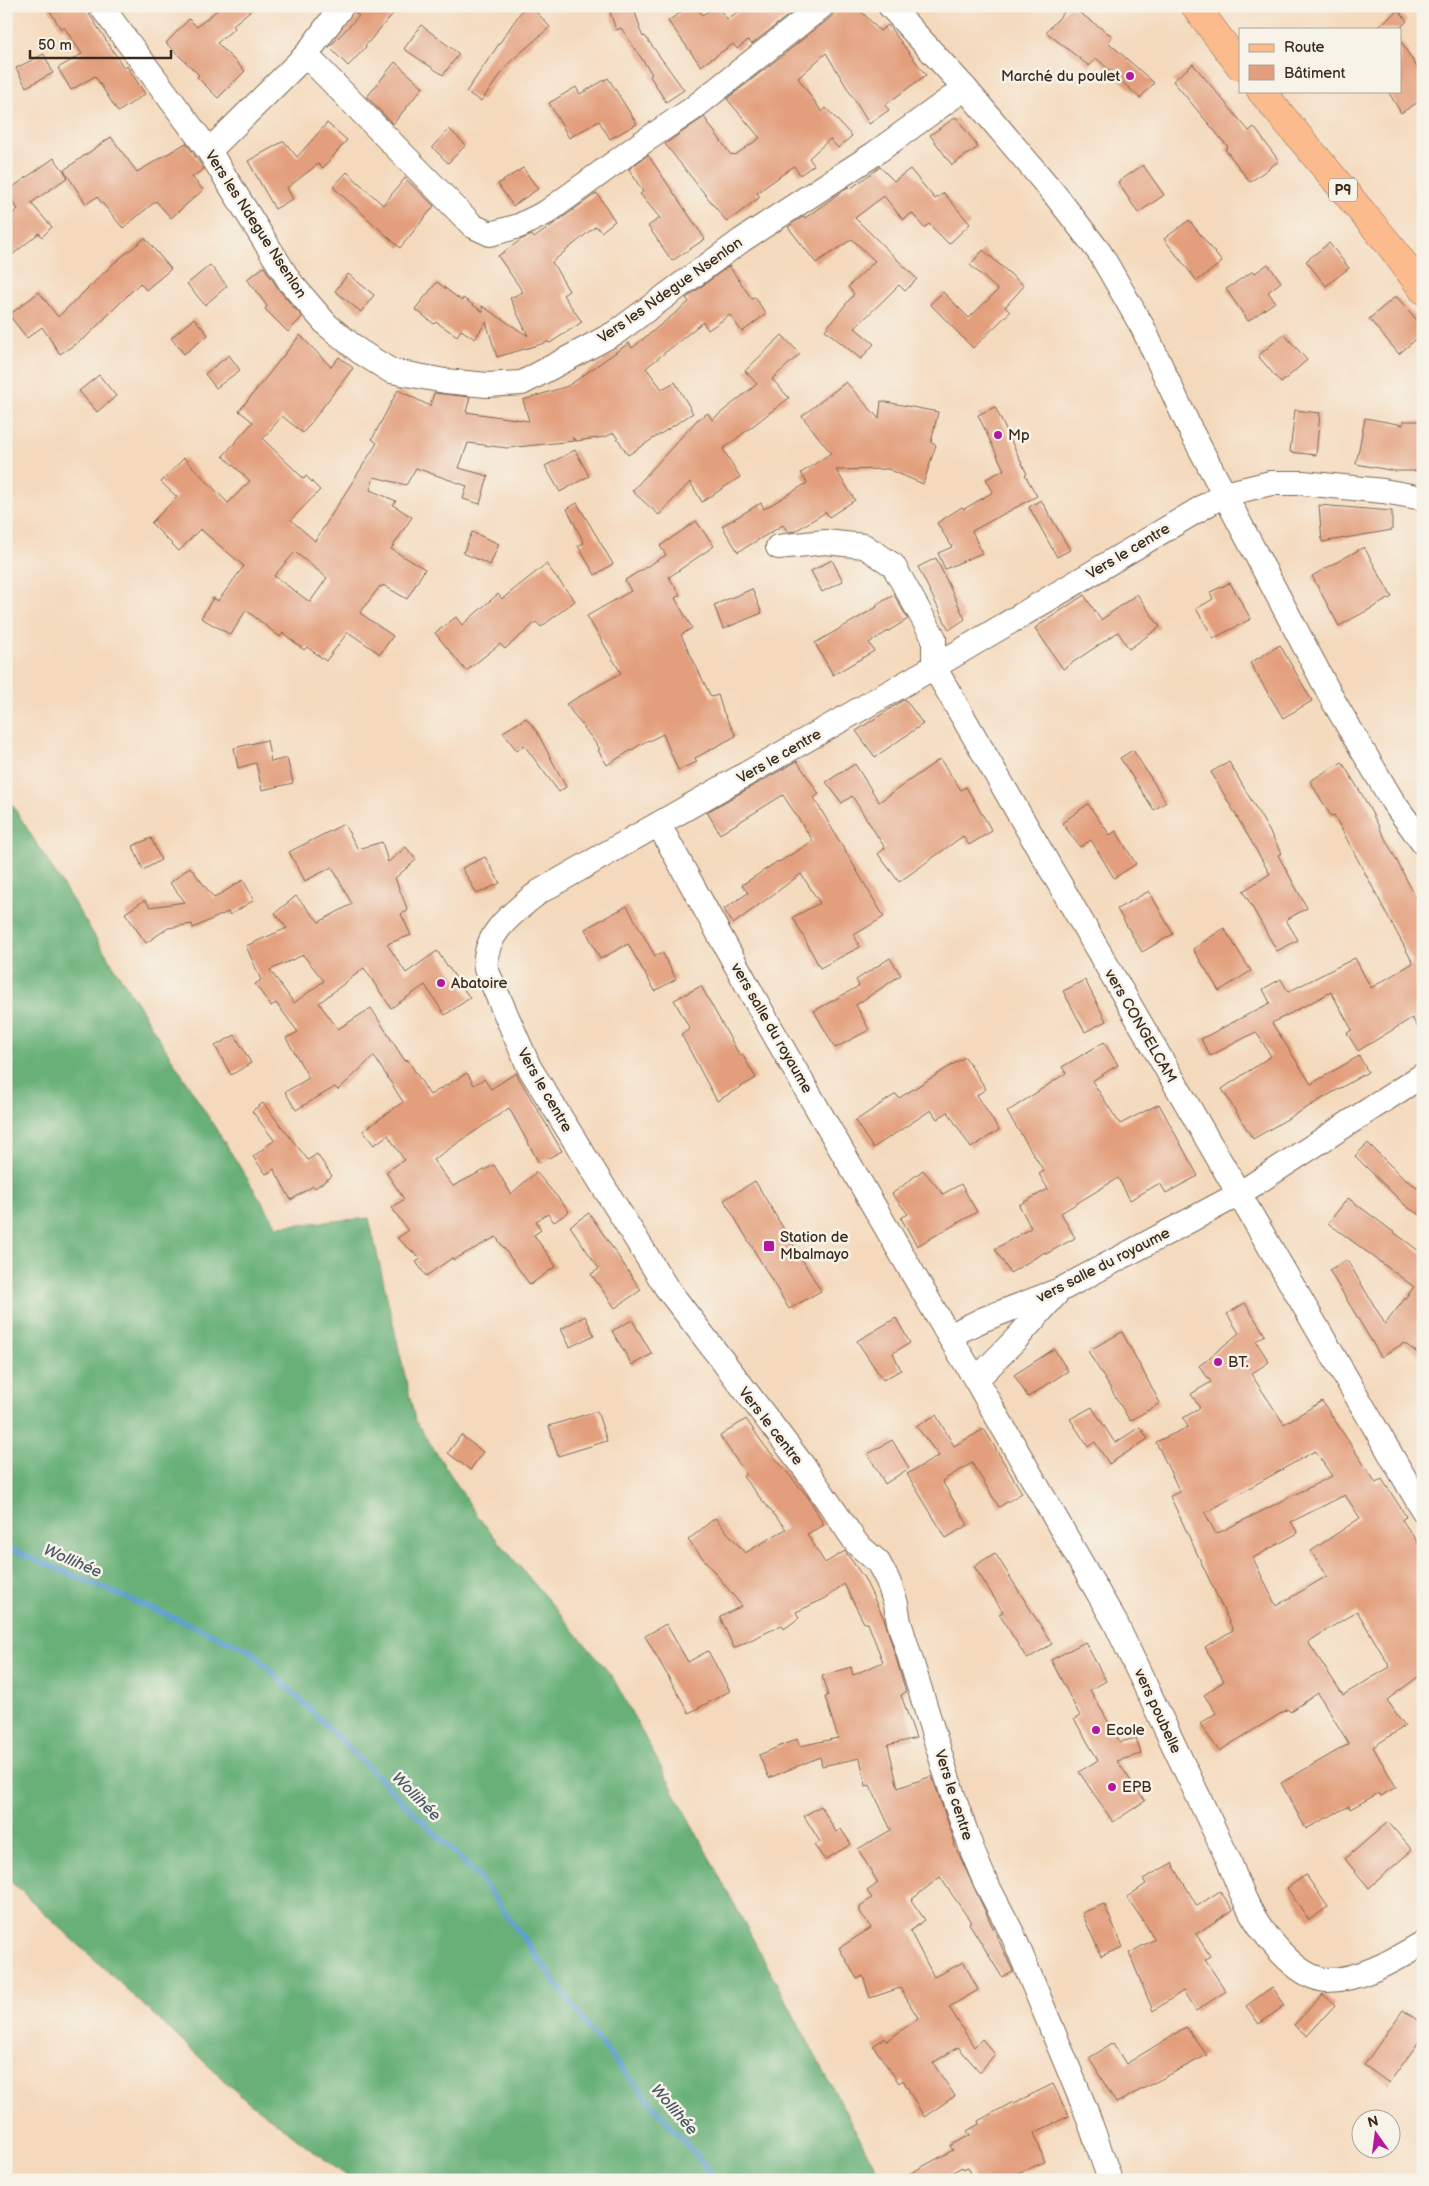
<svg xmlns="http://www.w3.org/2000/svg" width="1429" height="2186" viewBox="0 0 1429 2186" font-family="'Balsamiq Sans',sans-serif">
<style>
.forest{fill:#68b078;stroke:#526d4b}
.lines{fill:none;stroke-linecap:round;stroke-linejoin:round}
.stream{stroke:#5ea0d1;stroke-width:5.5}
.building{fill:#e39f7d;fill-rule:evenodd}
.minor-casing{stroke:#7c6755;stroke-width:26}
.major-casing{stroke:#7c6755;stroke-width:29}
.minor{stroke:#fff;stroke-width:24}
.major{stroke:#fbbb8c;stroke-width:28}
.poi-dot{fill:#b5179e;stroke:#f7f3e8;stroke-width:2}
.labels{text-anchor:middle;stroke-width:5;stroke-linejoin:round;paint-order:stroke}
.shield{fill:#f7f3e8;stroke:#73665b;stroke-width:1}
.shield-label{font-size:14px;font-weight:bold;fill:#3b2a1e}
.poi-label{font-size:15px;fill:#3b2a1e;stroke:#f7f3e8;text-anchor:start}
.street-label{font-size:15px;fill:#3b2a1e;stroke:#f7f3e8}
.water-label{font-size:16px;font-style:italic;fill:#495966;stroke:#f7f3e8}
</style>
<rect width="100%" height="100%" fill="#f7f3e8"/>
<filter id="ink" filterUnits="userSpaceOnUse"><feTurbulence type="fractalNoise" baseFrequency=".02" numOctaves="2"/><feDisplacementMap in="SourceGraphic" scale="10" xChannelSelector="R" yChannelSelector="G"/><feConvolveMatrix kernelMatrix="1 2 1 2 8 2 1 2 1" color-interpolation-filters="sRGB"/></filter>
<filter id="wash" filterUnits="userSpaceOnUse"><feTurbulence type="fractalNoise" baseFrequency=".0096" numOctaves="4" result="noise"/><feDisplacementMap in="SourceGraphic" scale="20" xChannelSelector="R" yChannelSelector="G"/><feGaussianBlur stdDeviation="1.12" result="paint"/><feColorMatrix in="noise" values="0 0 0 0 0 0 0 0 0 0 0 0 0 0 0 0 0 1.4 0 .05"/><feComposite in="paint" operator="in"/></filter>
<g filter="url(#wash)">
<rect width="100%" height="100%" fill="#f4d9bc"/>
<!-- forest -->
<path class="forest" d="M6 795 277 1226 369 1218 415 1420 478 1517 612 1676 882 2180H352L241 2096 6 1877Z"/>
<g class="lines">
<!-- stream -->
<path class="stream" d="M6 1547 250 1650 480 1878 597 2040 717 2180"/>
</g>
<g id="blocks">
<!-- building -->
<g class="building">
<path d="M47 6H84L124 68 127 66 145 94 118 112 95 76 71 90 58 68 82 54 64 27 61 29Z"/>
<path d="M222 6H256L233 25 235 28 217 43 245 71 218 98 197 77 199 75 166 43 189 19 197 27Z"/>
<path d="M356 6H400L365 46 366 47 348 66 329 47 359 16 354 12Z"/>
<path d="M525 6H531L550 27 510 62 481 101 466 92Z"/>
<path d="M608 6H633L640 27 639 28 643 37 645 36 684 90 666 102 650 76 652 74 621 28 616 30Z"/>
<path d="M690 6H696L702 15 717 6 727 19 747 6H787L791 13 752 44 748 40 737 49 733 44 701 66 668 21Z"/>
<path d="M841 6H856L880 31 888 25 926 75 885 105 889 110 869 124 826 53 798 78 822 112 826 108 852 136 838 148 830 139 809 158 814 165 800 175 794 166 757 193 760 197 727 222 665 144 704 117 731 155 733 154 735 155 760 138 727 99 831 17Z"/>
<path d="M1070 6 1112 36 1108 42 1154 83 1140 98 1096 58 1089 66 1046 32Z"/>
<path d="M1398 10 1407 21 1399 29H1376Z"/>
<path d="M421 25 459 54 443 75 404 49Z"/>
<path d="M1400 40 1423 77V99L1401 113 1388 91H1400Z"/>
<path d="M44 54 53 73 26 87 16 68Z"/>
<path d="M395 62 423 87 393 124 367 97Z"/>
<path d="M1193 64 1249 131 1254 127 1279 161 1250 182 1225 149 1228 147 1173 81Z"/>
<path d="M608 78 637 124 610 139 599 121 569 138 549 103 576 87 580 94Z"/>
<path d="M956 117 978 147 952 165 930 135Z"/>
<path d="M327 123 347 140 323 168 318 164 287 188 293 199 275 209 248 161 284 141 297 157Z"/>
<path d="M449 129 466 145 448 163 432 147Z"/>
<path d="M111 137 137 172 186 143 204 169 192 177 203 190 171 218 156 201 123 228 97 197 86 204 64 170Z"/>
<path d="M648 155 705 239 672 261 648 226 660 218 640 194 643 192 629 169Z"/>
<path d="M54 158 68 177 31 203 52 227 42 237 39 233 6 260V219L18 209 6 192Z"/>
<path d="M1143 165 1164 195 1138 213 1118 182Z"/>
<path d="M880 167 894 181 910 169 935 199 944 193 970 224 949 244 929 224 924 228 912 213 903 220 884 196 855 218 917 279 905 291 899 285 855 328 874 344 861 359 825 330 854 294 848 287 875 261 852 239 816 263 788 227 804 216 805 218 848 187 850 189Z"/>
<path d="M523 168 538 189 513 206 498 184Z"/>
<path d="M347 172 383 205 405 178 434 206 400 248 333 187Z"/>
<path d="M597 193 615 221 601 232 596 226 552 262 569 291 563 295 582 322 550 343 548 342 497 357 486 322 475 339 461 330 457 336 436 322 434 324 415 309 437 282 462 301 463 298 483 312 482 306 528 336 510 298 523 292 498 256 522 239 532 235 534 238Z"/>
<path d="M1189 220 1222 262 1197 281 1164 239Z"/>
<path d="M145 238 171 269 146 290 140 283 86 337 60 354 42 327 27 338 9 315 39 292 58 317 114 263Z"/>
<path d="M1329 243 1349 268 1326 286 1306 261Z"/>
<path d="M983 250 1024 286 1005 307 1010 312 973 348 930 304 943 292 969 318 998 290 970 265Z"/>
<path d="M1268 264 1281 282 1268 292 1275 302 1248 321 1226 289 1253 271 1255 273Z"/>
<path d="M210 265 227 286 205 305 187 284Z"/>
<path d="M729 266 752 299 755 297 766 314 742 332 730 315 708 330 703 322 646 368 662 389 675 382 693 413 628 455 614 433 605 437 576 441 572 437 574 441 507 448 468 443 459 468 488 476 480 504 463 499 467 486 416 468 406 485 374 477 370 490 396 501 393 505 412 517 391 549 425 569 407 599 383 585 382 587 380 586 360 613 393 636 380 654 348 632 326 661 307 647 304 650 283 633 280 637 246 610 231 635 201 618 213 598 218 601 244 566 200 529 179 551 151 523 177 497 161 482 184 458 228 503 250 481 223 456 253 422 239 411 300 335 331 367 339 357 353 368 303 433 282 416 263 439 304 479 306 476 320 490 291 520 315 541 377 443 372 439 398 390 430 406 434 393 470 397 466 412 529 421 523 400 568 386 629 343 632 348 689 302 686 298ZM295 552 327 578 310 602 274 576Z"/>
<path d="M264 267 279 290 302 317 288 332 265 309 267 306 247 279Z"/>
<path d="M348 274 374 295 361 312 335 291Z"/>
<path d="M1396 296 1423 327V333L1399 354 1369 319Z"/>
<path d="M194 318 208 335 184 354 171 338Z"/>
<path d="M1284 334 1307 360 1281 383 1258 356Z"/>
<path d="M782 335 800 354 772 379 789 398 723 449 740 477 702 502 690 482 659 515 632 491 697 420 708 413 712 420 757 384 745 371Z"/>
<path d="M229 355 240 370 216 388 205 374Z"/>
<path d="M99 375 116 396 97 412 79 391Z"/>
<path d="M846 382 879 419 881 401 938 412 931 443 936 445 923 484 888 469 836 470 855 500 829 517 826 512 795 531 788 532 783 525 738 552 722 526 761 503 764 509 807 483 801 473 831 453 802 416Z"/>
<path d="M995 407 1027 474 1025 475 1037 496 972 531 982 553 945 569 938 553 952 547 937 523 962 507 964 509 993 492 986 479 1004 470 978 415Z"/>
<path d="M1295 410 1320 413 1316 455 1290 452Z"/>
<path d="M1365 418 1403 425V421H1423V471H1395L1356 464Z"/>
<path d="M575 450 589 476 560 492 545 466Z"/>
<path d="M1041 500 1070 550 1057 557 1029 507Z"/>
<path d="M577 503 613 564 595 575 578 546 584 543 567 509Z"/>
<path d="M1319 505 1392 511V530L1322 542Z"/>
<path d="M696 521 714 546 669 577 680 595 675 598 692 628 681 635 711 697 718 695 723 711 736 736 695 758 697 762 678 770 663 734 649 741 648 740 607 765 598 750 600 749 566 704 621 673 587 616 631 591 625 580 666 555 660 546Z"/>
<path d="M472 532 499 544 490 565 463 553Z"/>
<path d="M1364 547 1392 597 1339 626 1312 576Z"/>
<path d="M936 558 965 619 949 630 918 567Z"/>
<path d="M832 560 843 581 822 592 811 571Z"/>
<path d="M546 564 575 601 541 627 536 622 505 649 500 644 466 671 435 633 456 617 462 625 498 594 502 599Z"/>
<path d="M1230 583 1251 619 1214 638 1196 609 1213 599 1210 592Z"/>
<path d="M752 589 762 613 723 629 714 605Z"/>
<path d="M1137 594 1160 627 1129 649 1118 632 1063 669 1035 628 1084 595 1101 620Z"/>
<path d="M894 595 908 619 869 643 874 651 833 675 815 643 877 607 876 605Z"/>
<path d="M1280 645 1312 701 1283 718 1250 663Z"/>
<path d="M905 699 923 724 875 757 856 731Z"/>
<path d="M526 718 537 732 566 787 559 792 524 745 517 751 503 732Z"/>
<path d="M267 740 271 762 287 758 293 783 262 790 256 763 238 768 234 748Z"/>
<path d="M1133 750 1166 802 1154 810 1120 758Z"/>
<path d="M940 759 961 790 966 787 992 831 969 845 963 836 899 882 878 854 885 848 852 796 842 803 826 782 855 764 879 802Z"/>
<path d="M797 761 819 794 814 798 884 917 854 935 860 947 820 968 793 917 820 903 801 874 733 924 724 909 748 893 742 885 778 861 779 862 813 841 783 795 720 834 707 812Z"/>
<path d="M1229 762 1282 853 1278 855 1307 908 1286 920 1298 940 1277 951 1243 891 1270 874 1211 772Z"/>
<path d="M1342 762 1364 798 1423 911V1036L1412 1018 1358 1051 1347 1033 1352 1030 1331 992 1272 1023 1311 1084 1359 1056 1368 1072 1253 1139 1222 1089 1271 1056 1256 1032 1210 1056 1201 1039 1270 1003 1263 989 1281 979 1288 992 1355 958 1371 988 1413 963 1334 815 1331 816 1310 781Z"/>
<path d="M1088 804 1110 835 1116 831 1136 864 1114 878 1091 840 1080 847 1062 823Z"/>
<path d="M344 824 358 849 382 842 388 862 406 847 416 860 395 878 408 911 401 914 411 935 387 944 406 973 437 951 470 998 445 1015 425 985 391 1008 364 968 319 1003 338 1029 371 1008 405 1061 407 1059 430 1095 467 1073 474 1085 484 1079 491 1089 516 1073 562 1151 539 1163 509 1108 433 1160 453 1186 494 1165 511 1194 536 1172 564 1205 569 1212 554 1222 548 1214 536 1221 541 1230 534 1235 556 1266 530 1285 496 1237 453 1260 452 1258 426 1276 416 1262 421 1259 397 1238 408 1231 392 1208 404 1199 386 1172 404 1160 388 1135 374 1145 363 1131 403 1102 374 1056 338 1090 335 1087 296 1110 285 1092 309 1078 286 1038 298 1032 276 1003 271 1006 255 984 261 980 246 946 287 928 275 913 296 896 319 922 352 904 332 867 305 881 289 852ZM303 955 324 981 294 1003 270 970Z"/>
<path d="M151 838 161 860 143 870 133 846Z"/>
<path d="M485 857 500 883 477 894 462 868Z"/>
<path d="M190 867 214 898 243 880 254 900 230 915 228 912 193 928 192 924 168 928 146 943 125 913 145 900 150 907 185 902 170 883Z"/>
<path d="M1149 891 1173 934 1142 952 1117 909Z"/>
<path d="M627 906 655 956 662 952 676 979 655 991 628 944 600 959 585 929Z"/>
<path d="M1224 928 1251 971 1219 991 1193 949Z"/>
<path d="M890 958 901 975 856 1005 869 1030 835 1048 814 1011 859 986 856 980Z"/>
<path d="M1085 980 1106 1021 1085 1032 1063 991Z"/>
<path d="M701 986 740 1056 742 1054 756 1078 717 1101 681 1034 690 1029 674 1000Z"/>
<path d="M235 1035 251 1063 231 1075 215 1046Z"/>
<path d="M1104 1042 1118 1065 1092 1081 1120 1124 1159 1104 1198 1176 1166 1193 1160 1183 1130 1200 1118 1178 1061 1213 1075 1238 1046 1254 1045 1252 1010 1273 995 1249 1031 1228 1019 1205 1048 1189 1039 1174 1044 1171 1007 1112 1066 1073 1062 1067Z"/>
<path d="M965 1057 986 1089 977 1095 999 1130 971 1148 948 1112 937 1119 931 1110 873 1148 855 1121 896 1094 899 1098Z"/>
<path d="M263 1103 308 1160 317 1154 332 1176 315 1188 313 1186 291 1200 274 1169 266 1174 253 1157 274 1140 252 1111Z"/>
<path d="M1368 1143 1403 1178 1423 1191V1217L1407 1207 1355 1156Z"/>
<path d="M923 1170 943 1194 961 1184 977 1212 917 1246 901 1218 908 1214 892 1194Z"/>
<path d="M755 1181 821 1291 789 1309 724 1200Z"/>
<path d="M1348 1198 1423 1254V1357L1404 1343 1381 1357 1329 1270 1347 1260 1385 1324 1414 1287 1328 1223Z"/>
<path d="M589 1213 641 1290 615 1308 591 1274 599 1269 570 1226Z"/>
<path d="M1245 1303 1265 1335 1256 1341 1269 1362 1251 1374 1284 1424 1322 1401 1376 1483 1382 1479 1406 1516 1402 1520 1423 1550V1673L1387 1700 1405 1726 1373 1747 1396 1787 1381 1796 1379 1793 1350 1809 1349 1806 1306 1829 1281 1783 1349 1744 1318 1693 1290 1712 1288 1709 1219 1751 1200 1724 1216 1713 1204 1695 1224 1681 1205 1647 1233 1630 1170 1496 1180 1492 1156 1442 1188 1427 1183 1418 1200 1408 1191 1394 1211 1382 1199 1366 1239 1333 1227 1314ZM1315 1451 1332 1476 1216 1534 1205 1513ZM1345 1495 1360 1518 1311 1551 1327 1576 1276 1606 1253 1558 1298 1533 1291 1522ZM1357 1611 1390 1667 1343 1695 1308 1642Z"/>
<path d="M585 1316 594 1335 570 1347 561 1329Z"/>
<path d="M896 1318 910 1343 893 1353 901 1370 883 1380 857 1341Z"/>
<path d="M632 1320 652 1354 632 1365 612 1331Z"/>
<path d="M1122 1332 1160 1403 1130 1421 1088 1351Z"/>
<path d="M1054 1349 1068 1371 1028 1397 1014 1375Z"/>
<path d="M1092 1407 1115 1443 1140 1427 1148 1439 1109 1464 1095 1442 1088 1447 1070 1419Z"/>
<path d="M597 1411 607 1441 558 1456 549 1426Z"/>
<path d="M936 1415 954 1446 984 1429 1022 1493 999 1507 972 1463 942 1481 968 1525 946 1538 907 1474 939 1456 916 1426Z"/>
<path d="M746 1419 764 1445 808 1497 824 1525 807 1534 825 1563 845 1551 864 1578 885 1621 906 1692 901 1695 916 1738 888 1745 898 1788 932 1776 955 1843 954 1844 1013 1971 1002 1977 969 1923 971 1922 940 1877 911 1900 925 1920 910 1931 934 1977 964 1962 978 1990 949 2007 974 2047 982 2039 995 2054 980 2072 958 2047 933 2063 955 2096 924 2117 903 2080 899 2083 873 2046 885 2038 887 2041 918 2018 900 1988 870 1998 863 1976 857 1979 839 1948 871 1928 860 1912V1906L872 1898 867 1891 878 1883 858 1849 891 1830 870 1785 866 1786 860 1758 822 1766 820 1757 769 1778 759 1755 797 1739 800 1746 838 1738 825 1697 828 1696 822 1676 851 1667 853 1675 883 1662 868 1623H864L844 1584 826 1598 796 1612 799 1618 784 1629 782 1625 734 1648 720 1617 742 1606 688 1540 715 1518 745 1553 786 1529 743 1477 746 1474 720 1436Z"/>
<path d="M461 1435 483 1452 470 1470 448 1453Z"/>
<path d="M892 1440 909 1468 885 1484 868 1454Z"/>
<path d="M995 1553 1052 1644 1027 1659 999 1614 1003 1612 974 1566Z"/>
<path d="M666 1624 688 1662 708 1651 730 1691 689 1713 645 1636Z"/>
<path d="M1085 1642 1106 1681 1090 1690 1120 1742 1136 1738 1141 1754 1117 1761 1145 1801 1113 1822 1079 1772 1098 1760 1074 1719 1080 1716 1051 1660Z"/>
<path d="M821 1806 836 1832 841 1829 851 1844 825 1860 814 1845 820 1842 804 1816Z"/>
<path d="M1388 1822 1412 1850 1369 1888 1345 1859Z"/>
<path d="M1172 1863 1197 1906 1220 1891 1233 1910 1196 1934 1210 1956 1205 1960 1226 1991 1196 2011 1183 1991 1153 2011 1129 1953 1155 1939 1127 1897 1146 1884 1143 1879Z"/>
<path d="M1306 1875 1328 1907 1309 1920 1287 1888Z"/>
<path d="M1104 1904 1123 1947 1101 1956 1082 1913Z"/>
<path d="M1272 1987 1285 2005 1259 2024 1246 2006Z"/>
<path d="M1323 1994 1335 2005 1307 2036 1294 2025Z"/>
<path d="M1403 2010 1423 2024V2036L1389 2083 1364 2065Z"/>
<path d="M1186 2027 1207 2055 1116 2103 1089 2058 1113 2043 1126 2064Z"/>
<path d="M1053 2084 1069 2116 1034 2133 1045 2162 1000 2180H974L968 2167 963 2169 962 2167 939 2180H898L953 2150 950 2146 970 2135 967 2131 979 2124 978 2121 1013 2102 1014 2103Z"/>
</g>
</g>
</g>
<g filter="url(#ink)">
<use href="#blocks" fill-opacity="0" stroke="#7c6755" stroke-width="1"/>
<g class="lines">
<!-- minor casing -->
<g class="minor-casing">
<g id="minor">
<path d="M101 6 209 151 290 282 327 325 359 351 391 371 445 381 487 385 522 383 615 333 742 240 874 154 965 88"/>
<path d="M890 6 965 88 1056 196 1100 253 1143 328 1191 431 1334 702 1393 802 1423 843"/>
<path d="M306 55 473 226 490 234 519 226 547 212 643 142 691 110 822 6"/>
<path d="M209 151 306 55 342 6"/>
<path d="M778 547 825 542 864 546 893 565 934 638V667L1239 1194 1423 1075"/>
<path d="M659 825 769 1025 949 1336 984 1319 1060 1290 1239 1194 1423 1510"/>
<path d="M949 1336 976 1380 1115 1622 1229 1861C1234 1874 1239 1888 1245 1900 1257 1927 1295 1979 1327 1980 1362 1980 1394 1960 1423 1943"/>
<path d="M976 1380 1017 1338 1057 1293"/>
<path d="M1110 2180 1086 2111 1012 1933 985 1881 974 1855 953 1796 899 1622 896 1604 888 1581 878 1562 857 1544 807 1471 666 1287 529 1067 486 969C482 934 514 912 539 892L934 667 1225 494 1271 483H1303L1383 491 1423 498"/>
</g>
</g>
<!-- major casing -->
<g class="major-casing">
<g id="major">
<path d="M1195 6 1240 66"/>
<path d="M1261 91 1392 248 1423 290"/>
</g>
</g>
<!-- minor -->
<use href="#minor" class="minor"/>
<!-- major -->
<use href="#major" class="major"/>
</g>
</g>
<!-- markers -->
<g class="poi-dot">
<circle cx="1130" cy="76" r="5"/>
<circle cx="998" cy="435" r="5"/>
<circle cx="441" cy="983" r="5"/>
<rect x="763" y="1240" width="12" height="12" rx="2.5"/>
<circle cx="1218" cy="1362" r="5"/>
<circle cx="1096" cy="1730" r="5"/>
<circle cx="1112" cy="1787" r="5"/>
</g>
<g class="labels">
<!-- shield labels -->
<rect class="shield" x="1329" y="178.5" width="28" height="23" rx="4"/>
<g class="shield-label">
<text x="1343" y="195">P9</text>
</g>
<!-- poi labels -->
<g class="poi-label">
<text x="1120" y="81" text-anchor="end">Marché du poulet</text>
<text x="1008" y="440">Mp</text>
<text x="451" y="988">Abatoire</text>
<text x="780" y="1242">Station de<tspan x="780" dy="17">Mbalmayo</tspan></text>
<text x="1228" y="1367">BT.</text>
<text x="1106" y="1735">Ecole</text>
<text x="1122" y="1792">EPB</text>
</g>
<!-- street labels -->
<g class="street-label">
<text transform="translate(256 224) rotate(57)" y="5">Vers les Ndegue Nsenlon</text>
<text transform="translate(670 290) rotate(-35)" y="5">Vers les Ndegue Nsenlon</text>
<text transform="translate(1128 551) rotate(-31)" y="5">Vers le centre</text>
<text transform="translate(779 756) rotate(-30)" y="5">Vers le centre</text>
<text transform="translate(1141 1026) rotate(60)" y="5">vers CONGELCAM</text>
<text transform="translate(772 1028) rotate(60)" y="5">vers salle du royaume</text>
<text transform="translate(545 1090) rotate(60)" y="5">Vers le centre</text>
<text transform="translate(1103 1265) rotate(-27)" y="5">vers salle du royaume</text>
<text transform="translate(771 1426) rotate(52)" y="5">Vers le centre</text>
<text transform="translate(1158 1711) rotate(65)" y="5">vers poubelle</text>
<text transform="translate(954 1795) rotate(72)" y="5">Vers le centre</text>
</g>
<!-- water labels -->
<g class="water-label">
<text transform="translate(73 1560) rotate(23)" y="6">Wollihée</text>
<text transform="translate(417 1796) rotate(45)" y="6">Wollihée</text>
<text transform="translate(675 2109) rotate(49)" y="6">Wollihée</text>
</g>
</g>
<!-- margin -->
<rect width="1429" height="2186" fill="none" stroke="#f7f3e8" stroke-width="25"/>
<!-- legend -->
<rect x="1239" y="28" width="162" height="65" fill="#f7f3e8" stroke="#aca397"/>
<rect x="1249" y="44" width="25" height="8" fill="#fbbb8c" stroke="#aca397"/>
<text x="1284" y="52" font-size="15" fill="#3b2a1e">Route</text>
<rect x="1249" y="65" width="25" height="15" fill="#e39f7d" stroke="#aca397"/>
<text x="1284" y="78" font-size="15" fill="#3b2a1e">Bâtiment</text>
<!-- north arrow -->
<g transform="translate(1376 2134) rotate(346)"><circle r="24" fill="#f7f3e8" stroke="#aca397"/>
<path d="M0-4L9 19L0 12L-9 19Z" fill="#b5179e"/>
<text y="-8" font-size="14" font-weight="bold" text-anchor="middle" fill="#3b2a1e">N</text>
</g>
<!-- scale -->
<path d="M30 50v8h141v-8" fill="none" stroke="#3b2a1e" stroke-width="2.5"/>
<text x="38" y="50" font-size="15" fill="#3b2a1e" stroke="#f7f3e8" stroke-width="4" paint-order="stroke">50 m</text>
</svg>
